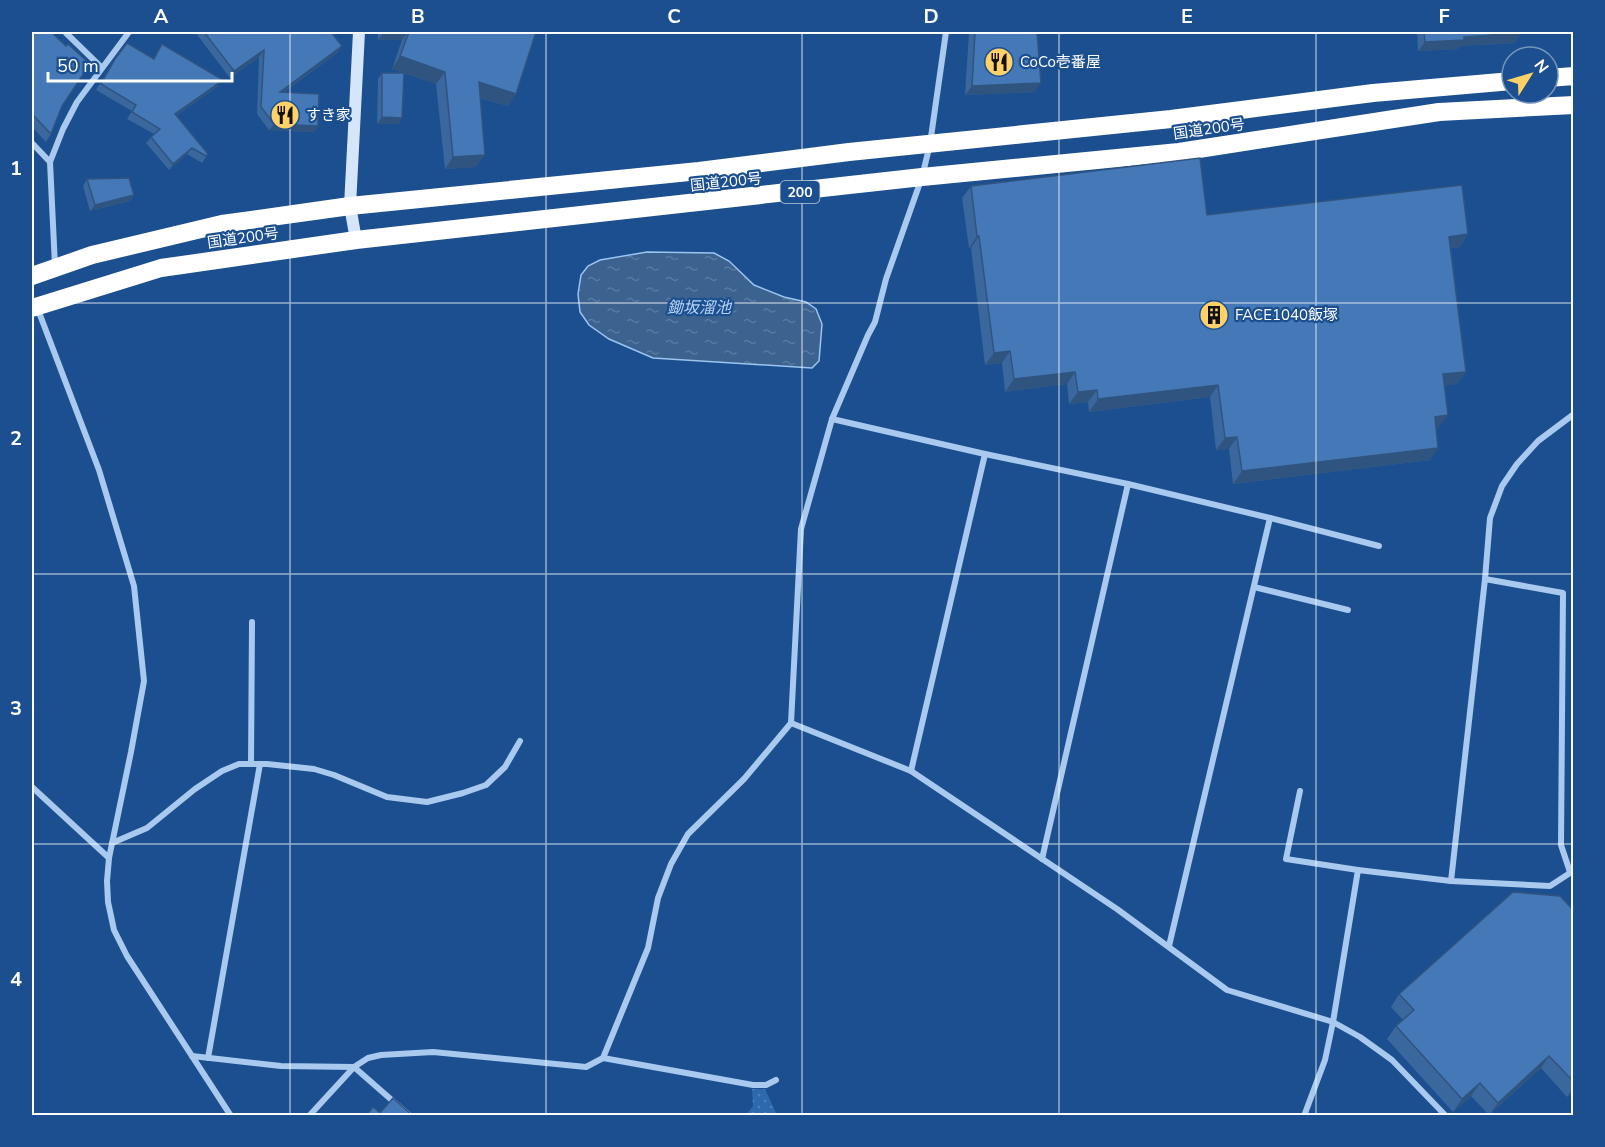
<svg xmlns="http://www.w3.org/2000/svg" width="1605" height="1147" viewBox="0 0 1605 1147" font-family="'Nunito Sans','Noto Sans JP',sans-serif">
<style>
.park{fill:url(#park-dots)}
.water{fill:url(#water-ripples);stroke:#9cc4f0;stroke-width:1.5}
.lines{fill:none;stroke-linecap:round;stroke-linejoin:round}
.street{stroke:#a9c9ee;stroke-width:6}
.secondary{stroke:#d6e6fa;stroke-width:12}
.highway{stroke:#fff;stroke-width:18}
.wall{fill:#3a679d}
.shaded-wall{fill:#305480}
.building{fill:#4478b7;stroke:#305480;stroke-width:1.5}
.grid{fill:none;stroke:#fff;stroke-width:1.5;stroke-opacity:0.55}
.labels{text-anchor:middle;stroke-width:4.5;stroke-linejoin:round;paint-order:stroke}
.shield{fill:#1b4f8f;stroke:#bbcadd;stroke-width:1.5}
.shield-label{font-size:14px;font-weight:bold;fill:#fff}
.poi-label{font-size:15px;fill:#fff;stroke:#1b4f8f;text-anchor:start}
.street-label{font-size:15px;fill:#fff;stroke:#1b4f8f}
.water-label{font-size:16px;font-style:italic;fill:#b5d3f5;stroke:#1b4f8f}
.neatline{fill:none;stroke:#fff;stroke-width:2}
.grid-label{font-size:20px;text-anchor:middle;font-weight:bold;fill:#fff}
</style>
<defs>
<pattern id="park-dots" width="8" height="8" patternUnits="userSpaceOnUse" patternTransform="scale(1.5)"><rect width="8" height="8" fill="#2e69ad"/><path d="M2 2h.1M6 6h.1" fill="none" stroke="#4d80b9" stroke-width="1.8" stroke-linecap="round"/></pattern>
<pattern id="water-ripples" width="26" height="14" patternUnits="userSpaceOnUse" patternTransform="scale(1.5)"><rect width="26" height="14" fill="#3c6290"/><path d="M2 4q2-2 4 0t4 0M15 11q2-2 4 0t4 0" fill="none" stroke="#597aa1"/></pattern>
</defs>
<rect width="100%" height="100%" fill="#1b4f8f"/>
<!-- park -->
<path class="park" d="M752 1089H765L777 1115H746L753 1106Z"/>
<!-- water -->
<path class="water" d="M647 252 714 253 729 261 754 285 784 297 806 302 816 309 822 324 819 361 812 368 653 358 609 339 589 325 580 312 578 294 581 275 588 266 600 260Z"/>
<g class="lines">
<!-- street -->
<g class="street">
<path d="M65 32 102 68"/>
<path d="M32 143 50 162"/>
<path d="M55 266 50 162 63 129 77 102 129 32"/>
<path d="M37 307 99 470 134 586 144 681 131 752 109 858 107 881 108 902 114 930 127 956 231 1116"/>
<path d="M832 419 985 454 1128 484 1270 518 1379 546"/>
<path d="M1485 579 1490 518 1502 486 1517 464 1538 441 1574 414"/>
<path d="M1254 587 1348 610"/>
<path d="M791 723 911 771 1117 909 1227 990 1333 1022 1360 1037 1392 1060 1446 1116"/>
<path d="M251 764 252 622"/>
<path d="M911 771 985 454"/>
<path d="M32 787 109 858"/>
<path d="M1300 791 1286 859 1358 870"/>
<path d="M112 843 147 828 195 789 222 771 239 764H267L314 769 334 775 387 797 427 802 463 793 486 785 505 767 520 741"/>
<path d="M1042 859 1128 484"/>
<path d="M1451 881 1485 579 1563 593 1561 845 1570 872"/>
<path d="M1169 946 1270 518"/>
<path d="M192 1056 281 1066 354 1067 410 1116"/>
<path d="M208 1058 260 764"/>
<path d="M603 1058 753 1085H766L776 1080"/>
<path d="M309 1116 354 1067 368 1058 381 1055 433 1052 586 1067 603 1058 648 948 658 898 671 864 688 834 744 779 791 723 801 529 832 419 868 335 875 322 886 279 922 177 930 144 946 32"/>
<path d="M1304 1116 1325 1060 1333 1022 1358 870 1451 881 1550 886 1573 871"/>
</g>
<!-- secondary -->
<path class="secondary" d="M356 240 350 206 359 32"/>
<!-- highway -->
<g class="highway">
<path d="M1548 78 1574 76"/>
<path d="M32 276 92 255 222 224 350 206 699 171 849 152 1171 119 1373 93 1512 81"/>
<path d="M32 308 161 268 356 240 922 177 1179 152 1439 112 1574 105"/>
</g>
</g>
<!-- wall -->
<g class="wall">
<path d="M32 32 62 106 51 134 46 142 32 127Z"/>
<path d="M195 32H331L342 46 337 53 284 92 318 126 314 132 269 130 257 114 259 57 230 78Z"/>
<path d="M378 32H536L516 94 508 106 480 98 476 167 445 169 436 84 392 69 402 40H378Z"/>
<path d="M969 32H1037L1035 92 965 95Z"/>
<path d="M1417 32H1521L1515 43 1460 46 1458 49 1418 51Z"/>
<path d="M127 43 153 59 162 44 218 86 176 116 208 154 202 163 187 154 169 170 146 143 154 134 127 119 132 111 96 90 111 66Z"/>
<path d="M382 73 402 118 398 124H377L378 79Z"/>
<path d="M87 179 134 195 130 201 90 211 83 186Z"/>
<path d="M971 186 1207 215 1468 234 1460 247 1451 248 1466 372 1457 384 1444 385 1439 427 1436 428 1430 460 1233 484 1229 449 1216 450 1210 397 1089 412 1088 402 1069 404 1067 384 1005 392 1002 363 985 365 971 248H969L962 198Z"/>
<path d="M1574 911V1090L1567 1097 1541 1068 1489 1115 1471 1096 1453 1112 1387 1039 1396 1026 1403 1020 1391 1007 1399 994Z"/>
</g>
<!-- shaded-wall -->
<g class="shaded-wall">
<path d="M384 32H408L402 40H378Z"/>
<path d="M1521 33 1515 43 1460 46 1458 49 1418 51 1425 42 1464 37Z"/>
<path d="M342 46 337 53 275 98 280 92Z"/>
<path d="M264 50 259 57 230 78 234 71Z"/>
<path d="M400 56 445 72 436 84 392 69Z"/>
<path d="M223 80 218 86 170 120 175 114Z"/>
<path d="M479 82 516 94 508 106 471 95Z"/>
<path d="M1041 83 1035 92 965 95 972 86Z"/>
<path d="M382 117 402 118 398 124H377Z"/>
<path d="M274 124 318 126 314 132 269 130Z"/>
<path d="M192 148 187 154 169 170 173 164Z"/>
<path d="M485 155 476 167 445 169 453 157Z"/>
<path d="M134 195 130 201 90 211 95 205Z"/>
<path d="M1468 234 1460 247 1441 249 1449 237Z"/>
<path d="M977 236H979L971 248H969Z"/>
<path d="M1010 351 1002 363 985 365 994 353Z"/>
<path d="M1075 372 1067 384 1005 392 1014 379Z"/>
<path d="M1466 372 1457 384 1434 387 1443 374Z"/>
<path d="M1218 385 1210 397 1089 412 1098 399Z"/>
<path d="M1097 390 1088 402 1069 404 1078 392Z"/>
<path d="M1448 415 1439 427 1426 429 1435 417Z"/>
<path d="M1237 437 1229 449 1216 450 1225 438Z"/>
<path d="M1438 448 1430 460 1233 484 1242 471Z"/>
<path d="M1549 1056 1541 1068 1489 1115 1498 1103Z"/>
<path d="M1480 1083 1471 1096 1453 1112 1462 1099Z"/>
<path d="M1574 1087V1090L1567 1097Z"/>
</g>
<!-- building -->
<g class="building">
<path d="M32 32H51L66 46 68 44 90 64 62 106 51 134 32 114Z"/>
<path d="M204 32H331L342 46 280 92 319 94 318 126 274 124 261 107 264 50 234 71Z"/>
<path d="M409 32H536L516 94 479 82 485 155 453 157 445 72 400 56Z"/>
<path d="M975 32H1037L1041 83 972 86Z"/>
<path d="M1424 32H1521V33L1464 37V40L1425 42Z"/>
<path d="M127 43 154 59 162 44 223 80 175 114 208 154 206 156 192 148 173 164 151 137 160 129 132 112 136 105 101 84 115 59Z"/>
<path d="M382 73H404L402 118 382 117Z"/>
<path d="M1200 158 1207 215 1462 185 1468 234 1449 237 1466 372 1443 374 1448 415 1435 417 1438 448 1242 471 1237 437 1225 438 1218 385 1098 399 1097 390 1078 392 1075 372 1014 379 1010 351 994 353 979 236H977L971 186Z"/>
<path d="M129 178 134 195 95 205 87 179Z"/>
<path d="M1513 892 1560 896 1574 911V1033L1573 1034 1574 1035V1082L1549 1056 1498 1103 1480 1083 1462 1099 1396 1026 1414 1010 1399 994Z"/>
<path d="M393 1098 413 1116H366L373 1107 380 1113Z"/>
</g>
<!-- grid -->
<path class="grid" d="M290 32V1116M546 32V1116M802 32V1116M1059 32V1116M1316 32V1116M32 303H1574M32 574H1574M32 844H1574"/>
<!-- icons -->
<defs>
<g id="restaurant-disc" transform="scale(1.5)"><circle r="9.5" fill="#ffd166" stroke="#1b4f8f"/><path d="M-5-6h1v4h1v-4h1v4h1v-4h1v5L-1.5 .5V6h-2V.5L-5-1ZM5-6V6H3V1.5H1.5Q1.5-4 5-6Z" fill="#111"/></g>
<g id="building-disc" transform="scale(1.5)"><circle r="9.5" fill="#ffd166" stroke="#1b4f8f"/><path d="M-4-6H4V6H1V3H-1V6H-4ZM-2.5-4.3h1.7v1.8h-1.7ZM.8-4.3h1.7v1.8H.8ZM-2.5-1h1.7V.8h-1.7ZM.8-1h1.7V.8H.8Z" fill="#111"/></g>
</defs>
<g fill-rule="evenodd">
<use href="#restaurant-disc" x="999" y="62"/>
<use href="#restaurant-disc" x="285" y="115"/>
<use href="#building-disc" x="1214" y="315"/>
</g>
<g class="labels">
<!-- shield labels -->
<rect class="shield" x="780.5" y="181" width="39" height="22" rx="4.5"/>
<g class="shield-label">
<text x="800" y="197">200</text>
</g>
<!-- poi labels -->
<g class="poi-label">
<text x="1020" y="67">CoCo壱番屋</text>
<text x="306" y="120">すき家</text>
<text x="1235" y="320">FACE1040飯塚</text>
</g>
<!-- street labels -->
<g class="street-label">
<text transform="translate(1209 129) rotate(-8)" y="5">国道200号</text>
<text transform="translate(726 182) rotate(-6)" y="5">国道200号</text>
<text transform="translate(243 238) rotate(-8)" y="5">国道200号</text>
</g>
<!-- water labels -->
<g class="water-label">
<text x="699" y="313">鋤坂溜池</text>
</g>
</g>
<!-- border -->
<rect width="1605" height="1147" fill="none" stroke="#1b4f8f" stroke-width="66"/>
<!-- north arrow -->
<g transform="translate(1530 75) rotate(53)"><circle r="28" fill="#1b4f8f" stroke="#7695bc" stroke-width="1.5"/>
<path d="M0-4.5L10 22L0 15L-10 22Z" fill="#ffd166"/>
<text y="-9" font-size="16" font-weight="bold" text-anchor="middle" fill="#ffffff">N</text>
</g>
<!-- scale -->
<path d="M48 72v9h184v-9" fill="none" stroke="#ffffff" stroke-width="3"/>
<text x="57" y="72" font-size="18" fill="#ffffff" stroke="#1b4f8f" stroke-width="4.5" paint-order="stroke">50 m</text>
<rect x="33" y="33" width="1539" height="1081" class="neatline"/>
<g class="grid-label">
<text x="161" y="23">A</text>
<text x="418" y="23">B</text>
<text x="674" y="23">C</text>
<text x="931" y="23">D</text>
<text x="1187" y="23">E</text>
<text x="1444" y="23">F</text>
<text x="16" y="175">1</text>
<text x="16" y="445">2</text>
<text x="16" y="715">3</text>
<text x="16" y="986">4</text>
</g>
</svg>
